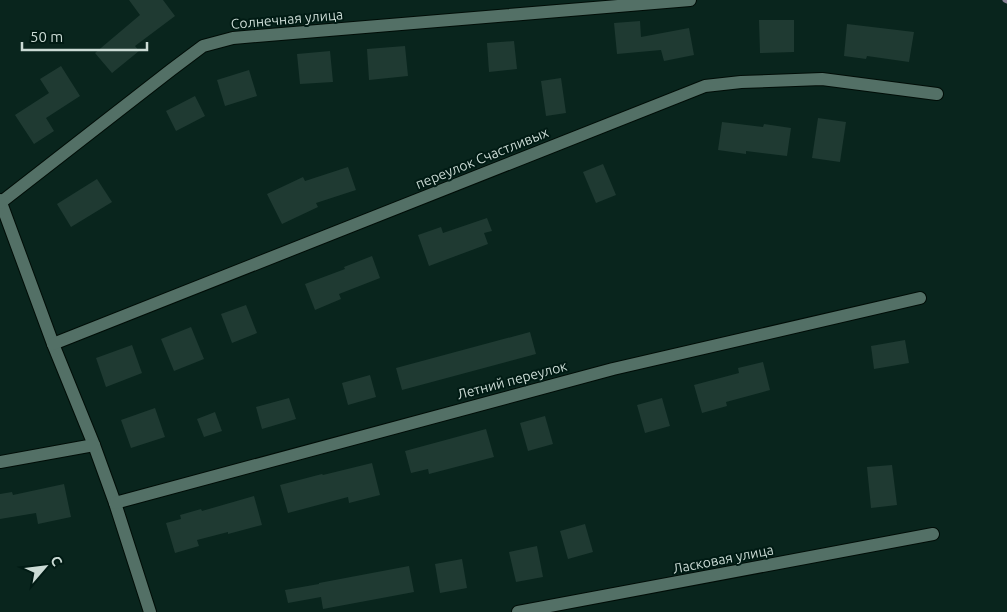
<svg xmlns="http://www.w3.org/2000/svg" width="1007" height="612" viewBox="0 0 1007 612" font-family="Ubuntu,sans-serif">
<style>
.lines{fill:none;stroke-linecap:round;stroke-linejoin:round}
.stream{stroke:#878095;stroke-width:5}
.building{fill:#1f3a32}
.minor-casing{stroke:#000d07;stroke-width:14}
.minor{stroke:#537066;stroke-width:12}
.labels{text-anchor:middle;stroke-width:4;stroke-linejoin:round;paint-order:stroke}
.street-label{font-size:14px;fill:#cbdbd5;stroke:#011b14}
</style>
<rect width="100%" height="100%" fill="#09251d"/>
<g class="lines">
<!-- stream -->
<path class="stream" d="M1005 0 1007 1"/>
</g>
<!-- building -->
<g class="building">
<path d="M129 0H163L175 16 135 46 139 51 112 73 95 53 140 15Z"/>
<path d="M759 20H794V52L760 53Z"/>
<path d="M640 21 641 37 689 28 694 55 664 61 661 50 617 54 614 23Z"/>
<path d="M847 24 914 32 909 62 867 56 866 59 844 56Z"/>
<path d="M514 41 517 69 489 72 487 43Z"/>
<path d="M405 46 408 76 369 80 367 49Z"/>
<path d="M330 51 333 82 300 84 297 54Z"/>
<path d="M61 66 80 96 46 118 54 131 34 144 15 115 49 93 40 79Z"/>
<path d="M249 70 257 96 225 106 217 80Z"/>
<path d="M561 78 566 113 546 116 541 81Z"/>
<path d="M195 96 205 116 176 131 166 111Z"/>
<path d="M818 118 846 122 840 162 812 158Z"/>
<path d="M722 122 763 127 764 124 791 128 787 156 746 151V154L718 150Z"/>
<path d="M603 164 616 195 596 203 583 172Z"/>
<path d="M348 167 356 190 316 203 318 207 282 224 267 194 303 177 305 181Z"/>
<path d="M97 179 112 202 71 227 57 204Z"/>
<path d="M487 218 492 231 484 233 488 244 429 266 418 235 441 227 443 233Z"/>
<path d="M372 256 380 278 339 294 341 299 315 310 305 284 345 269 344 267Z"/>
<path d="M246 305 257 333 232 343 221 314Z"/>
<path d="M191 327 204 359 174 371 161 339Z"/>
<path d="M530 332 536 354 402 390 396 368Z"/>
<path d="M905 340 909 363 874 369 871 346Z"/>
<path d="M132 345 142 373 106 387 96 358Z"/>
<path d="M763 362 770 390 726 402 727 406 702 413 694 385 739 373 738 368Z"/>
<path d="M370 375 376 397 348 405 342 383Z"/>
<path d="M289 398 296 419 262 429 256 407Z"/>
<path d="M662 398 670 426 645 433 637 405Z"/>
<path d="M155 408 165 437 131 448 121 420Z"/>
<path d="M215 412 222 431 204 437 197 419Z"/>
<path d="M545 416 553 444 528 451 520 423Z"/>
<path d="M486 429 494 457 429 474 428 469 411 473 405 451Z"/>
<path d="M372 463 380 495 349 503 348 497 288 513 280 485 322 474 323 475Z"/>
<path d="M892 465 897 505 871 508 867 467Z"/>
<path d="M64 484 71 517 38 524 36 513 0 519V494L12 492 13 495Z"/>
<path d="M254 496 262 525 228 534V532L197 540 199 546 175 553 166 523 181 519 180 515 201 509 202 511Z"/>
<path d="M585 524 593 552 568 559 560 531Z"/>
<path d="M537 546 543 577 516 582 509 552Z"/>
<path d="M462 559 467 588 440 593 435 564Z"/>
<path d="M409 566 414 592 323 609 321 597 288 603 285 590 319 584V583Z"/>
</g>
<g class="lines">
<!-- minor casing -->
<g class="minor-casing">
<g id="minor">
<path d="M0 200 53 344 94 445 115 503 150 612"/>
<path d="M0 203 171 70 203 46 233 38 690 0"/>
<path d="M53 344 705 86 741 82 822 79 937 94"/>
<path d="M0 462 94 445"/>
<path d="M115 503 613 369 920 298"/>
<path d="M518 612 933 534"/>
</g>
</g>
<!-- minor -->
<use href="#minor" class="minor"/>
</g>
<g class="labels">
<!-- street labels -->
<g class="street-label">
<text transform="translate(287 19) rotate(-5)" y="5">Солнечная улица</text>
<text transform="translate(482 158) rotate(-22)" y="5">переулок Счастливых</text>
<text transform="translate(512 380) rotate(-15)" y="5">Летний переулок</text>
<text transform="translate(723 559) rotate(-11)" y="5">Ласковая улица</text>
</g>
</g>
<!-- north arrow -->
<g transform="translate(45 567) rotate(62)" stroke="#011b14" stroke-width="4" paint-order="stroke">
<path d="M0-4L9 19L0 12L-9 19Z" fill="#cbdbd5"/>
<text y="-8" font-size="14" font-weight="bold" text-anchor="middle" fill="#cbdbd5">С</text>
</g>
<!-- scale -->
<path d="M22 42v8h125v-8" fill="none" stroke="#cbdbd5" stroke-width="2.5"/>
<text x="30" y="42" font-size="15" fill="#cbdbd5" stroke="#011b14" stroke-width="4" paint-order="stroke">50 m</text>
</svg>
